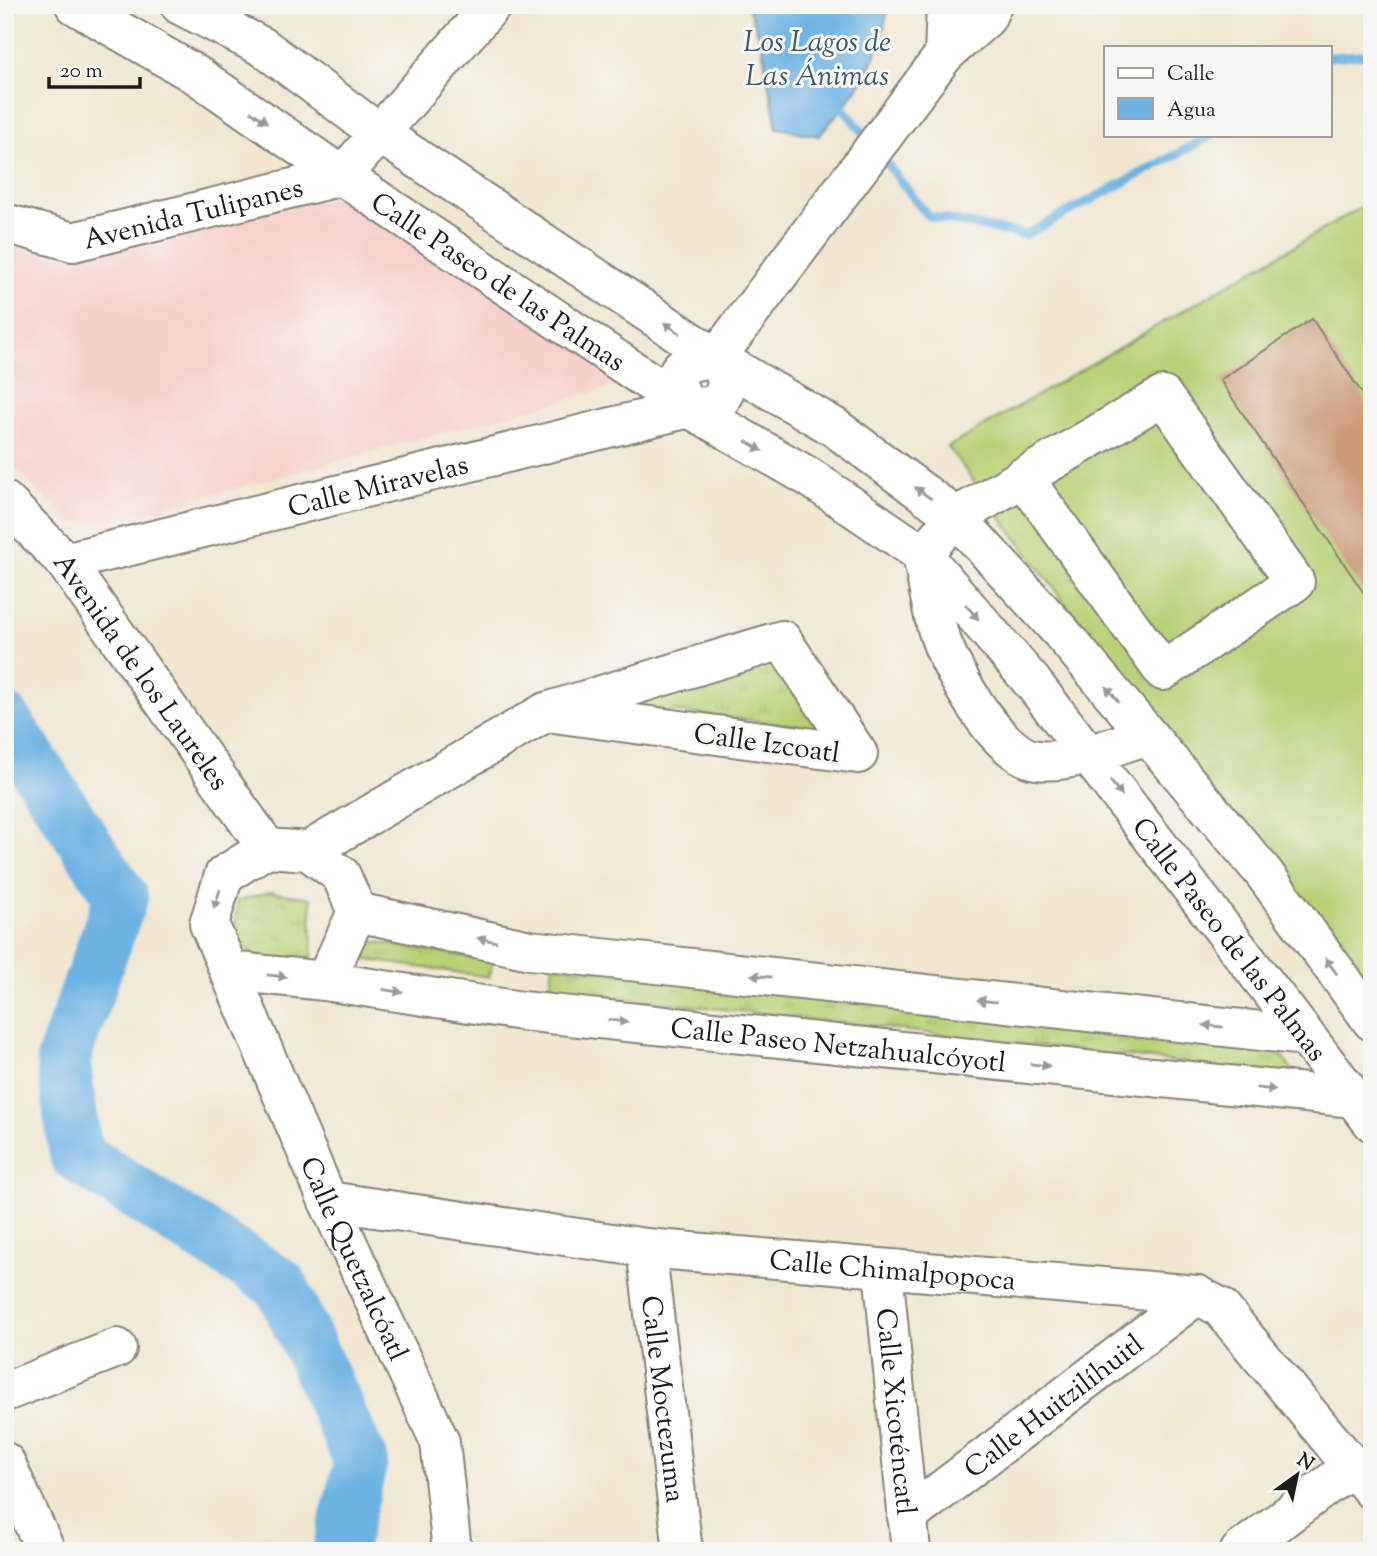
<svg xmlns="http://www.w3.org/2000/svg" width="1377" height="1556" viewBox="0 0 1377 1556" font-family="'Sorts Mill Goudy',serif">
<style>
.built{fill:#f7d0cb}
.grass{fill:url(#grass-tufts);stroke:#6a774a;stroke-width:2}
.pitch{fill:#b8d277;stroke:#6a774a;stroke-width:2}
.water{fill:#6cb2e3;stroke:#446780;stroke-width:2}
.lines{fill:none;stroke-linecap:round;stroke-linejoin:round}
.stream{stroke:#6cb2e3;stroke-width:9}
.river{stroke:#6cb2e3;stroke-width:54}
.building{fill:#ca9a77}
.minor-casing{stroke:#868276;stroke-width:42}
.major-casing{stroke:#868276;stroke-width:42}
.minor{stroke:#fff;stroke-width:38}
.major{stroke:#fff;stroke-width:38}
.oneway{fill:#999}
.labels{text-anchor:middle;stroke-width:6;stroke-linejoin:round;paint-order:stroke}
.street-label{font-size:28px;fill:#1c1c1c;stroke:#f6f6f2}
.water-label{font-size:30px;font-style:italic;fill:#3c586c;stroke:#f6f6f2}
</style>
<defs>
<pattern id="grass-tufts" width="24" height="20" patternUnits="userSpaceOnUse" patternTransform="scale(1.75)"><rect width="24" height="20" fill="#b8d277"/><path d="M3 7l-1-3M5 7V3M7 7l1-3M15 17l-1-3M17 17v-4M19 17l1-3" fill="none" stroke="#9eb466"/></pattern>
</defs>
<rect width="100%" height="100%" fill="#f6f6f2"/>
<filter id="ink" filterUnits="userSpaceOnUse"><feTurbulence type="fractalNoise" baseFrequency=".0143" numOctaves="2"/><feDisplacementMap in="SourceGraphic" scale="14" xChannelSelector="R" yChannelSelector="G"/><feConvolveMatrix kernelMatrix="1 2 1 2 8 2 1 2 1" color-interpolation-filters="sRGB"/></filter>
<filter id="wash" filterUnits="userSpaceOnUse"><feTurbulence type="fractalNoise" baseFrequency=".00686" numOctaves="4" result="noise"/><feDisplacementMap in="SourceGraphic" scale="28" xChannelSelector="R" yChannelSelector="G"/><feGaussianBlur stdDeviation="1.57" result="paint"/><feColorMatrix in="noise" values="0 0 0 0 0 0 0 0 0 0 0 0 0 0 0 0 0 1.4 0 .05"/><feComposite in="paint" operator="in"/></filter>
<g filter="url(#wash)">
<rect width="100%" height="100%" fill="#f1e7d1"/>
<!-- built -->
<path class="built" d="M347 194 636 381 107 523H71L5 459V245L28 252 73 257Z"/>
<!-- grass -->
<g class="grass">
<path d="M784 657 828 729 616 705Z"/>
<path d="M270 892 311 898 312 957C273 969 263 967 235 937L237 901Z"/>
<path d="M358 939 493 961 489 977 354 958Z"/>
<path d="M553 965 1277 1051 1297 1076 550 989Z"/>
</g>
<!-- pitch -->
<path class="pitch" d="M1372 201V961L1346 978 948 447Z"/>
<!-- water -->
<path class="water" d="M747 5H888C880 67 857 91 819 136L777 128 761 42Z"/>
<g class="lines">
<!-- stream -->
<g class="stream">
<path d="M1330 57 1372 54"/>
<path d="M843 108 868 139"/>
<path d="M881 156 928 216 1025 235 1213 135"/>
</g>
<!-- river -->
<path class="river" d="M5 721 121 897 63 1060 76 1155 281 1285 361 1461 339 1551"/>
</g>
<g id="blocks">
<!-- building -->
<path class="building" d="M1312 319 1372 408V605L1220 380Z"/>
</g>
</g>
<g filter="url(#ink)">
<use href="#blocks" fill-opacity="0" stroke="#868276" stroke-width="2"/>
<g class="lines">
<!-- minor casing -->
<g class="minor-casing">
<g id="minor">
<path d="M944 55 946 5"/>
<path id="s1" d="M5 223 73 242 342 176 492 5"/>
<path d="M716 358 944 55 986 18 992 5"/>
<path d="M689 408C665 372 677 361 716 358"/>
<path d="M1023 477 1163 671 1295 582 1163 396 956 517 922 554C927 578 930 604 937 628 947 664 997 756 1037 760 1071 764 1115 746 1147 735"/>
<path id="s2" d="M5 501 65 562 267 848"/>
<path id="s3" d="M65 562 689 408 716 405C731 387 729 377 716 358"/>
<path d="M308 851 546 712 782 640 858 754 546 712"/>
<path d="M357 912 530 950 1305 1036"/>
<path id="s4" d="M229 971 325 981 522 1011 1353 1098"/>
<path id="s5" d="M325 981 357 912 341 875 308 851 267 848 224 875 209 924 328 1201 440 1442 452 1551"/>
<path id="s6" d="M328 1201 646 1248 1197 1295 1220 1307 1372 1490"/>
<path id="s7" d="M646 1248 683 1551"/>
<path id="s8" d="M883 1270 911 1551"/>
<path d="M5 1392 117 1348"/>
<path d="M5 1462 46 1551"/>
<path id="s9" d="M907 1517 1197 1295"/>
<path d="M1240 1551 1353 1466"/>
</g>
</g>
<!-- major casing -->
<g class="major-casing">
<g id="major">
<path id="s10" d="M75 5 198 76 342 176 689 408 809 477 922 554 1033 683 1372 1122"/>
<path d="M180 5 263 47 379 133 716 358 834 427 956 517 1060 631 1263 872 1372 1021"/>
</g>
</g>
<!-- minor -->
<use href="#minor" class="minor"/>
<!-- major -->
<use href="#major" class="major"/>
</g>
<!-- one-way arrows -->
<defs><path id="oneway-solid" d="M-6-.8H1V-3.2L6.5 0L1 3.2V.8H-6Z" transform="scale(1.75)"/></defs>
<g class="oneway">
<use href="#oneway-solid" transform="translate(259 117) rotate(35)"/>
<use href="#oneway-solid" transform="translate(672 328) rotate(-146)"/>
<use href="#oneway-solid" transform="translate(754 446) rotate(30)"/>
<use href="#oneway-solid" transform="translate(923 493) rotate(-144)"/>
<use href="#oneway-solid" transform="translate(972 612) rotate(49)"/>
<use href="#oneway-solid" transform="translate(1112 694) rotate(-130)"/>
<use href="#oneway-solid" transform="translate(1116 788) rotate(52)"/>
<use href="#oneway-solid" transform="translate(217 899) rotate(108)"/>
<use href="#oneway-solid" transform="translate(487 940) rotate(-168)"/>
<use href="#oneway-solid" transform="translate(1331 966) rotate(-126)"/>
<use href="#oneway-solid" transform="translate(277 976) rotate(6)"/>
<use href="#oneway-solid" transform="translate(761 976) rotate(-174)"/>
<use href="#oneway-solid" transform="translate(393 991) rotate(9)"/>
<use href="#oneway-solid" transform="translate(987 1001) rotate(-174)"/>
<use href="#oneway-solid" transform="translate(618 1021) rotate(6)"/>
<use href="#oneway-solid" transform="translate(1213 1026) rotate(-174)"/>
<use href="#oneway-solid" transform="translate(1040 1065) rotate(6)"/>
<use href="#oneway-solid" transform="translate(1266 1089) rotate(6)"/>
</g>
</g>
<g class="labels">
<!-- street labels -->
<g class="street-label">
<text dy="10" stroke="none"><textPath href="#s1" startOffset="194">Avenida Tulipanes</textPath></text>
<text dy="10" stroke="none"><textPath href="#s10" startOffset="506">Calle Paseo de las Palmas</textPath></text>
<text dy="10" stroke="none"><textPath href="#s3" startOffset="322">Calle Miravelas</textPath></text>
<text dy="10" stroke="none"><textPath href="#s2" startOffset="219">Avenida de los Laureles</textPath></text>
<text transform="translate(767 742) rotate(8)" y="10">Calle Izcoatl</text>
<text dy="10" stroke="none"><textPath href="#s10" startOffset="1503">Calle Paseo de las Palmas</textPath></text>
<text dy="10" stroke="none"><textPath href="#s4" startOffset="614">Calle Paseo Netzahualcóyotl</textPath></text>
<text dy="10" stroke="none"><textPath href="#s5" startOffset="665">Calle Quetzalcóatl</textPath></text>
<text dy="10" stroke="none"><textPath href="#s6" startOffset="569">Calle Chimalpopoca</textPath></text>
<text dy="10" stroke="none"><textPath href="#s7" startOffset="152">Calle Moctezuma</textPath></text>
<text dy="10" stroke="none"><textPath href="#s9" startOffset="184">Calle Huitzilíhuitl</textPath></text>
<text dy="10" stroke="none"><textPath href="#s8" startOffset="142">Calle Xicoténcatl</textPath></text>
</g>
<!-- water labels -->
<g class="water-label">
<text x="817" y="51">Los Lagos de<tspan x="817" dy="34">Las Ánimas</tspan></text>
</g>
</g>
<!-- margin -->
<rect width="1377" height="1556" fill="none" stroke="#f6f6f2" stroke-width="28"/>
<!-- legend -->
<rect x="1104" y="46" width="228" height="91" fill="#f6f6f2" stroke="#9f9f9c" stroke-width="2"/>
<rect x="1118" y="68" width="35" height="10" fill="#ffffff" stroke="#9f9f9c" stroke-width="2"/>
<text x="1167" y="80" font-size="21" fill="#1c1c1c">Calle</text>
<rect x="1118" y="98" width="35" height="21" fill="#6cb2e3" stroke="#9f9f9c" stroke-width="2"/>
<text x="1167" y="116" font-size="21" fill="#1c1c1c">Agua</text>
<!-- north arrow -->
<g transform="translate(1297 1475) rotate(33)" stroke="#f6f6f2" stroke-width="5" paint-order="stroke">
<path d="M0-5L12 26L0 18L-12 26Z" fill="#1c1c1c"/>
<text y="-10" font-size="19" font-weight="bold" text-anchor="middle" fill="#1c1c1c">N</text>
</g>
<!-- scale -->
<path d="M49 77v10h91v-10" fill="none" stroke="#1c1c1c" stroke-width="3.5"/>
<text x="60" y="77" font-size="21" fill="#1c1c1c" stroke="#f6f6f2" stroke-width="5" paint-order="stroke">20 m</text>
</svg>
